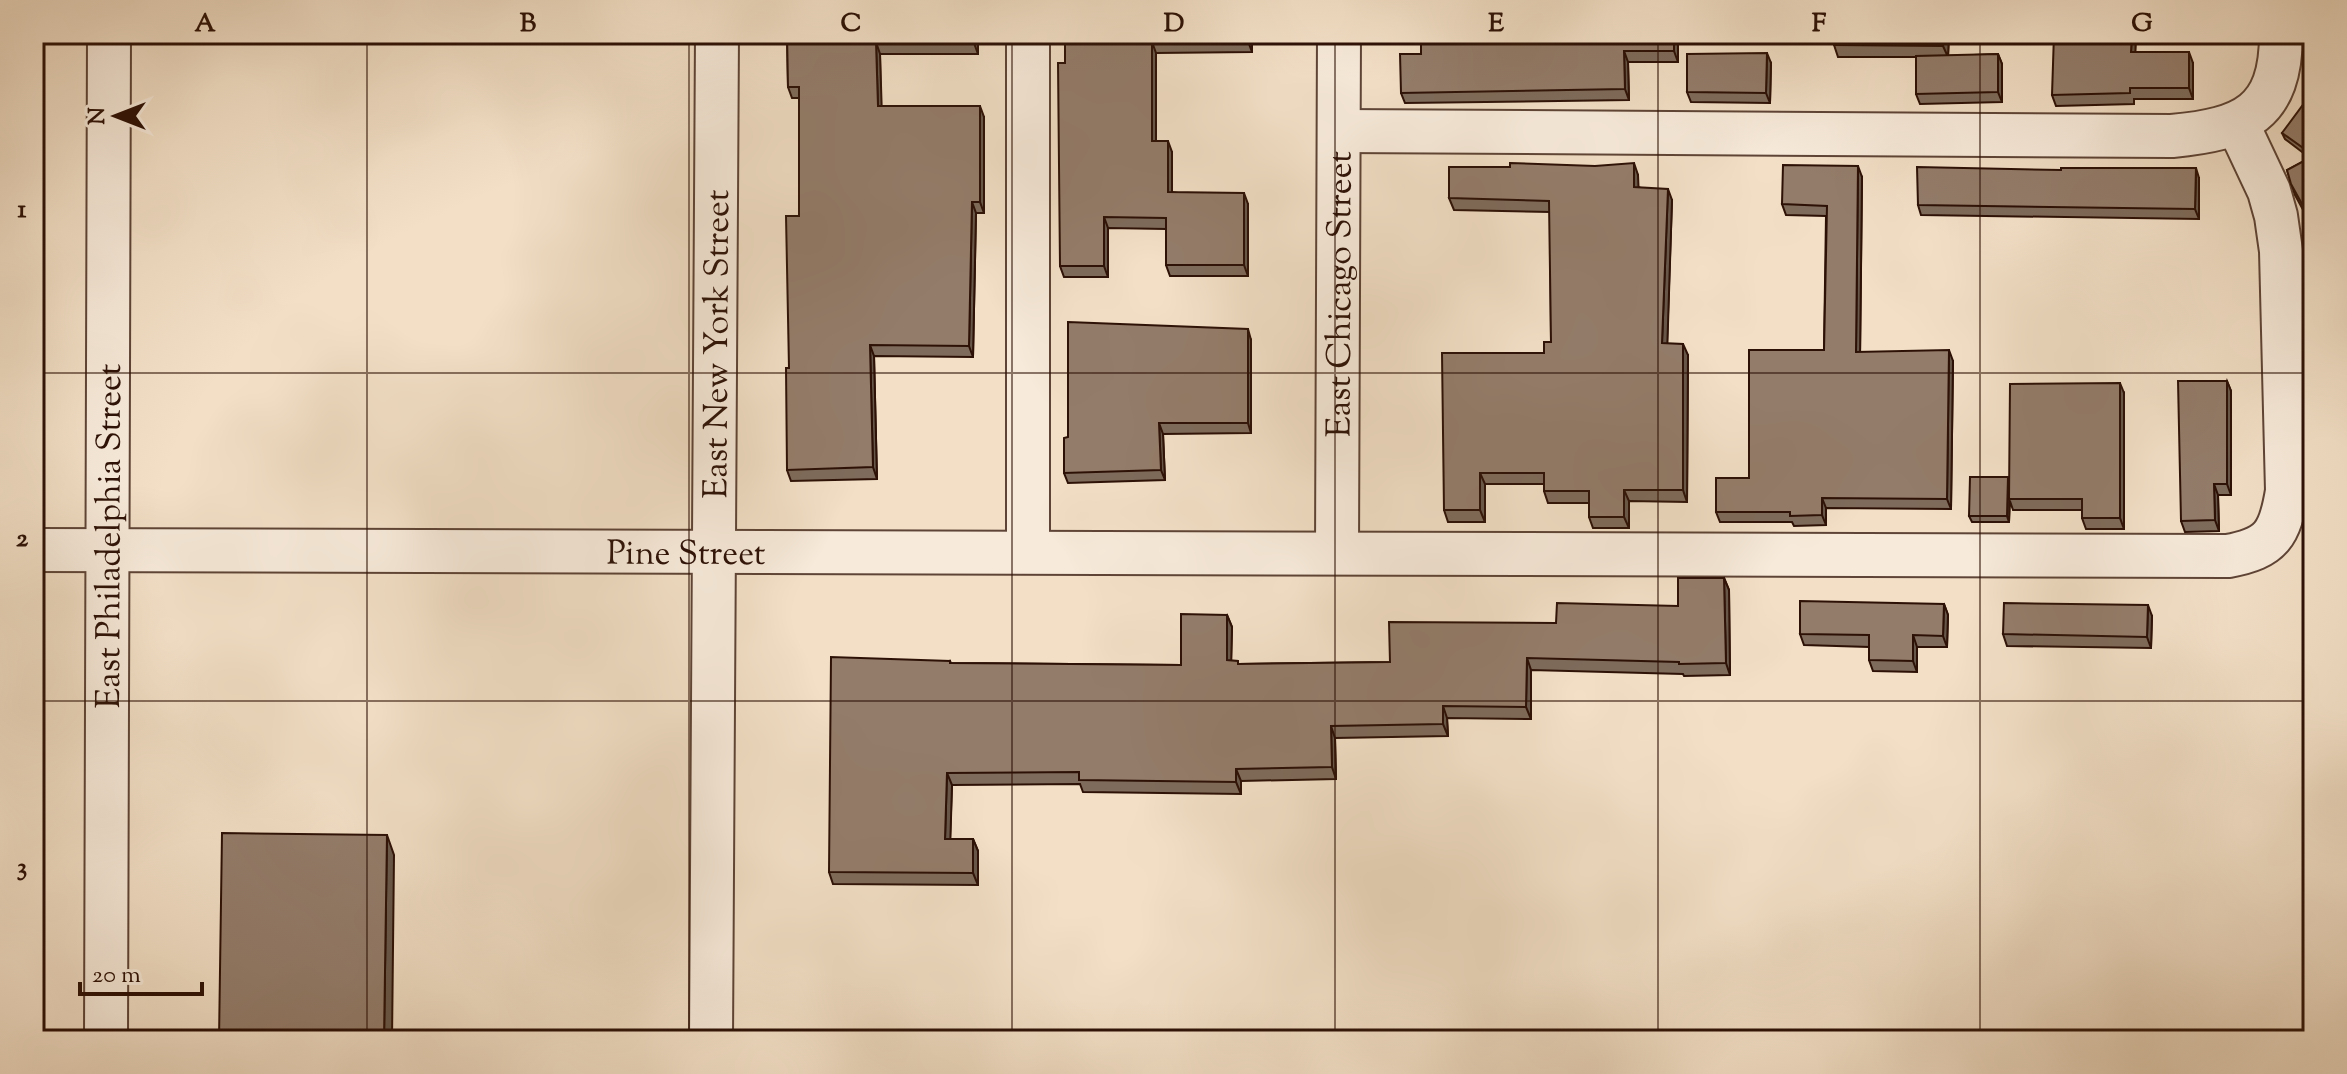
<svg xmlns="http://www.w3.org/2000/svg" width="2347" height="1074" viewBox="0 0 2347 1074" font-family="'Sorts Mill Goudy',serif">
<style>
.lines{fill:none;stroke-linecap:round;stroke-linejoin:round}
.minor-casing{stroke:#5e4436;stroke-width:46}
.minor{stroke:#f7eada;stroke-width:42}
.wall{fill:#7e6b5b;stroke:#2d1106;stroke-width:2}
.shaded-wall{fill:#67574a;stroke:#2d1106;stroke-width:2}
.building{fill:#937c6a;stroke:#2d1106;stroke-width:2}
.grid{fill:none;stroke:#2d1106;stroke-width:2;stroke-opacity:0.55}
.labels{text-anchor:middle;stroke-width:6;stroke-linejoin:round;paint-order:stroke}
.street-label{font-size:34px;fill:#2d1106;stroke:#f7eada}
.neatline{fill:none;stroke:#2d1106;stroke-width:3}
.grid-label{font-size:26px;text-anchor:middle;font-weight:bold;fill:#2d1106}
</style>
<rect width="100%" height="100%" fill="#f2dfc6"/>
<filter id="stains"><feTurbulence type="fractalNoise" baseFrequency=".0025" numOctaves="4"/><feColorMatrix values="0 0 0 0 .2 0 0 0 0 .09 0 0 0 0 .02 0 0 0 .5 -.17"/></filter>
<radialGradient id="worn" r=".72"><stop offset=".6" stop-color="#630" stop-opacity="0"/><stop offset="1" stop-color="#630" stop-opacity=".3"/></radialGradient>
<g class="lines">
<!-- minor casing -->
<g class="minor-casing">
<g id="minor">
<path d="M1339 131 2172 136C2244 129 2281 114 2281 34"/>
<path id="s1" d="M34 550 2228 556C2272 548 2280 534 2287 491L2281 251 2276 216 2269 191 2237 123"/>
<path d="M1028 552V34"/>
<path id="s2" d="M1337 552 1339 34"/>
<path id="s3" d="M106 1040 109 34"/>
<path id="s4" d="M711 1040 717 34"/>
</g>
</g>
<!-- minor -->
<use href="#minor" class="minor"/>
</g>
<!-- wall -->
<g class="wall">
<path d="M787 34H978V54H880L881 106 984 117V213H976L973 357 874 356 877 479 791 481 787 470 789 368 799 216V98H792L788 87Z"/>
<path d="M1065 34H1252V52L1156 53V141L1172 152V192L1248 204V276H1170L1166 265V229L1108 228V277H1064L1060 266 1065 63Z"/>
<path d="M1678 34V62H1628L1629 100 1405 103 1401 93 1421 54Z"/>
<path d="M1949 34 1948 56 1998 54 2002 64V102L1920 104 1916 94V57H1838L1834 45Z"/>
<path d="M2136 34 2135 52 2193 63V99H2134V104L2056 106 2052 95Z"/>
<path d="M1771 63 1770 103 1691 102 1687 92Z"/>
<path d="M2313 108V228L2295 195 2287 170 2310 158 2285 139 2282 133Z"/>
<path d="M2061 170 2199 178V219L1921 215 1918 205Z"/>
<path d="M1638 175V187L1672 200 1667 344 1688 355 1687 502 1629 501V528H1593L1589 517V503H1548L1544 491V484H1485V522H1448L1444 510 1551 342 1550 212 1454 210 1449 198Z"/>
<path d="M1862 177 1860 352 1953 361 1951 509 1826 508V525L1794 526 1792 522H1720L1716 512 1749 478 1824 350 1826 216 1786 215 1782 204Z"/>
<path d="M1251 340V433L1163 434 1165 480 1068 483 1064 473 1068 437Z"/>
<path d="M2227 381 2231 391V495H2218L2219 531 2185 532 2181 521Z"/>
<path d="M2124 393V529H2086L2082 518V510H2013L2010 501 2009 522H1972L1969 516 2009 480Z"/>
<path d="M1724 578 1729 590 1730 675 1684 676 1683 674 1531 670V719L1447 718 1448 736 1335 738 1336 779 1241 781V794L1083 792 1080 784 952 785 950 839H973L978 851V885L833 884 829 872 950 661 951 663 1181 665 1227 615 1232 627 1231 661 1239 664 1390 662 1556 623 1678 606Z"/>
<path d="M1944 604 1948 615 1947 647H1917V672L1873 671 1869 660V647L1804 645 1800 634Z"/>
<path d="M2152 616 2151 648 2007 646 2003 634Z"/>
</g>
<!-- shaded-wall -->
<g class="shaded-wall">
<path d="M974 34H978V54L974 43Z"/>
<path d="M1248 34H1252V52L1248 41Z"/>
<path d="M1674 34H1678V62L1674 51Z"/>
<path d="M1944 34H1949L1948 57 1943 46Z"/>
<path d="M2132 34H2136L2135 63 2131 52Z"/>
<path d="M876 42 880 54 882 117 878 106Z"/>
<path d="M1152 42 1156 53V152L1152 141Z"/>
<path d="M1624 51 1628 62 1629 100 1625 89Z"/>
<path d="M2189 52 2193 63V99L2189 88Z"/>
<path d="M1767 53 1771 63 1770 103 1766 93Z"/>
<path d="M1998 54 2002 64V102L1998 92Z"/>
<path d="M980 106 984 117V213L980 202Z"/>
<path d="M1168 141 1172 152V203L1168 192Z"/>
<path d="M1634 163 1638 175 1639 199 1634 187Z"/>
<path d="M1858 166 1862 177 1860 362 1856 352Z"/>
<path d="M2196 168 2199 178V219L2195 209Z"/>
<path d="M1668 189 1672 200 1667 355 1662 343Z"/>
<path d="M1244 193 1248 204V276L1244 265Z"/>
<path d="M972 202 976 213 973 357 969 346Z"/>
<path d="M1104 217 1108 228V277L1104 266Z"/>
<path d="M1248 329 1251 340V433L1248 423Z"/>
<path d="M1683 344 1688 355 1687 502 1683 490Z"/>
<path d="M870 345 874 356 877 479 873 467Z"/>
<path d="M1949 350 1953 361 1951 509 1947 499Z"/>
<path d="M2227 381 2231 391V495L2227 484Z"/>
<path d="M2120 383 2124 393V529L2120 518Z"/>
<path d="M1159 423 1163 434 1165 480 1161 470Z"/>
<path d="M1480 473 1485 484V522L1480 510Z"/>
<path d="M2008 477 2010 483 2009 522 2007 516Z"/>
<path d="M2214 484 2218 495 2219 531 2215 520Z"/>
<path d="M1624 490 1629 501V528L1624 517Z"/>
<path d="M1822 498 1826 508V525L1822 515Z"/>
<path d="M1724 578 1729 590 1730 675 1726 663Z"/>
<path d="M1944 604 1948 615 1947 647 1943 636Z"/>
<path d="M2148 605 2152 616 2151 648 2147 637Z"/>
<path d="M1227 615 1232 627 1231 672 1227 660Z"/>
<path d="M1913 635 1917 647V672L1913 661Z"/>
<path d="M1527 658 1531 670V719L1526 707Z"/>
<path d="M1443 706 1447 718 1448 736 1443 724Z"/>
<path d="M1331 726 1335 738 1336 779 1332 767Z"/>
<path d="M1236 769 1241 781V794L1236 782Z"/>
<path d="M947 773 952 785 950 851 945 839Z"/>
<path d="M387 835 394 855 392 1040H384Z"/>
<path d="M973 839 978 851V885L973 873Z"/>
</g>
<!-- building -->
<g class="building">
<path d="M787 34H974V43L876 42 878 106H980V202H972L969 346 870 345 873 467 787 470 786 368H789L786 216H799V87H788Z"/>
<path d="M1065 34H1248V41L1152 42V141H1168V192L1244 193V265H1166V218L1104 217V266H1060L1058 63H1065Z"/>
<path d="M1421 34H1674V51H1624L1625 89 1401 93 1400 54H1421Z"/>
<path d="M1834 34H1944L1943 46 1834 45Z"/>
<path d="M2054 34H2132L2131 52H2189V88H2130V93L2052 95Z"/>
<path d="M1767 53 1766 93 1687 92V54Z"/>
<path d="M1998 54V92L1916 94V56Z"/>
<path d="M2305 102 2313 108V155L2282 133Z"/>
<path d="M2313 156V224L2291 184 2287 170Z"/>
<path d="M1510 163 1595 166 1634 163V187L1668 189 1662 343 1683 344V490H1624V517H1589V491H1544V473H1480V510H1444L1442 353H1544V342H1551L1549 201 1449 198V167H1510Z"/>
<path d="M1783 165 1858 166 1856 352 1949 350 1947 499 1822 498V515L1790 516V512H1716V478H1749V350H1824L1827 206 1782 204Z"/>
<path d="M1917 167 2061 170V168H2196L2195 209 1918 205Z"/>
<path d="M1068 322 1248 329V423H1159L1161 470 1064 473V438L1068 437Z"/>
<path d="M2178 381H2227V484H2214L2215 520 2181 521Z"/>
<path d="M2120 383V518H2082V499H2009L2010 384Z"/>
<path d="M2309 397H2313V534H2311Z"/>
<path d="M1970 477H2008L2007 516H1969Z"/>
<path d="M1678 578H1724L1726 663 1679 664V662L1527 658 1526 707 1443 706V724L1331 726 1332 767 1236 769V782L1079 780V772L947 773 945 839H973V873L829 872 831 657 950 661V663L1181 665V614L1227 615V660L1238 661V664L1390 662 1389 622 1556 623 1557 603 1678 606Z"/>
<path d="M1800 601 1944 604 1943 636 1913 635V661L1869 660V635L1800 634Z"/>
<path d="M2004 603 2148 605 2147 637 2003 634Z"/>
<path d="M222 833 387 835 384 1040H219Z"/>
</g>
<!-- grid -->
<path class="grid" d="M367 34V1040M689 34V1040M1012 34V1040M1335 34V1040M1658 34V1040M1980 34V1040M34 373H2313M34 701H2313"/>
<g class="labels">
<!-- street labels -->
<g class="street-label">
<text dy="12" stroke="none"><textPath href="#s2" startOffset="258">East Chicago Street</textPath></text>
<text dy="12" stroke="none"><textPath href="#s4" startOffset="696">East New York Street</textPath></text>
<text dy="12" stroke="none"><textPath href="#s3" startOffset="504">East Philadelphia Street</textPath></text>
<text dy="12" stroke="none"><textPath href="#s1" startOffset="652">Pine Street</textPath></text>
</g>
</g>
<!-- margin -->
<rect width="2347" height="1074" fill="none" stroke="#f2dfc6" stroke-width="88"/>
<!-- north arrow -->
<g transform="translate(116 116) rotate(270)" stroke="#f7eada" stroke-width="6" paint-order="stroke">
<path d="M0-6L14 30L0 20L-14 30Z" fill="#2d1106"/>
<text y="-12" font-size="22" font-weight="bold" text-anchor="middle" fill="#2d1106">N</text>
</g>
<!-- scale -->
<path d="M80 982v12h122v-12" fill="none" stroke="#2d1106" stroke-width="4"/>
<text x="92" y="982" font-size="24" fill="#2d1106" stroke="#f7eada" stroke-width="6" paint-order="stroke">20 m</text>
<rect x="44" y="44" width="2259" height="986" class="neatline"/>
<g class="grid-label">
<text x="205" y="31">A</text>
<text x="528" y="31">B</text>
<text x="851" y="31">C</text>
<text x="1174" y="31">D</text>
<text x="1496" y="31">E</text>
<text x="1819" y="31">F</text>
<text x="2142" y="31">G</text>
<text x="22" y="217">1</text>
<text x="22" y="546">2</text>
<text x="22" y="875">3</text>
</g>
<rect width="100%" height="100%" filter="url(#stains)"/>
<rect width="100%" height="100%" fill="url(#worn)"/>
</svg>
